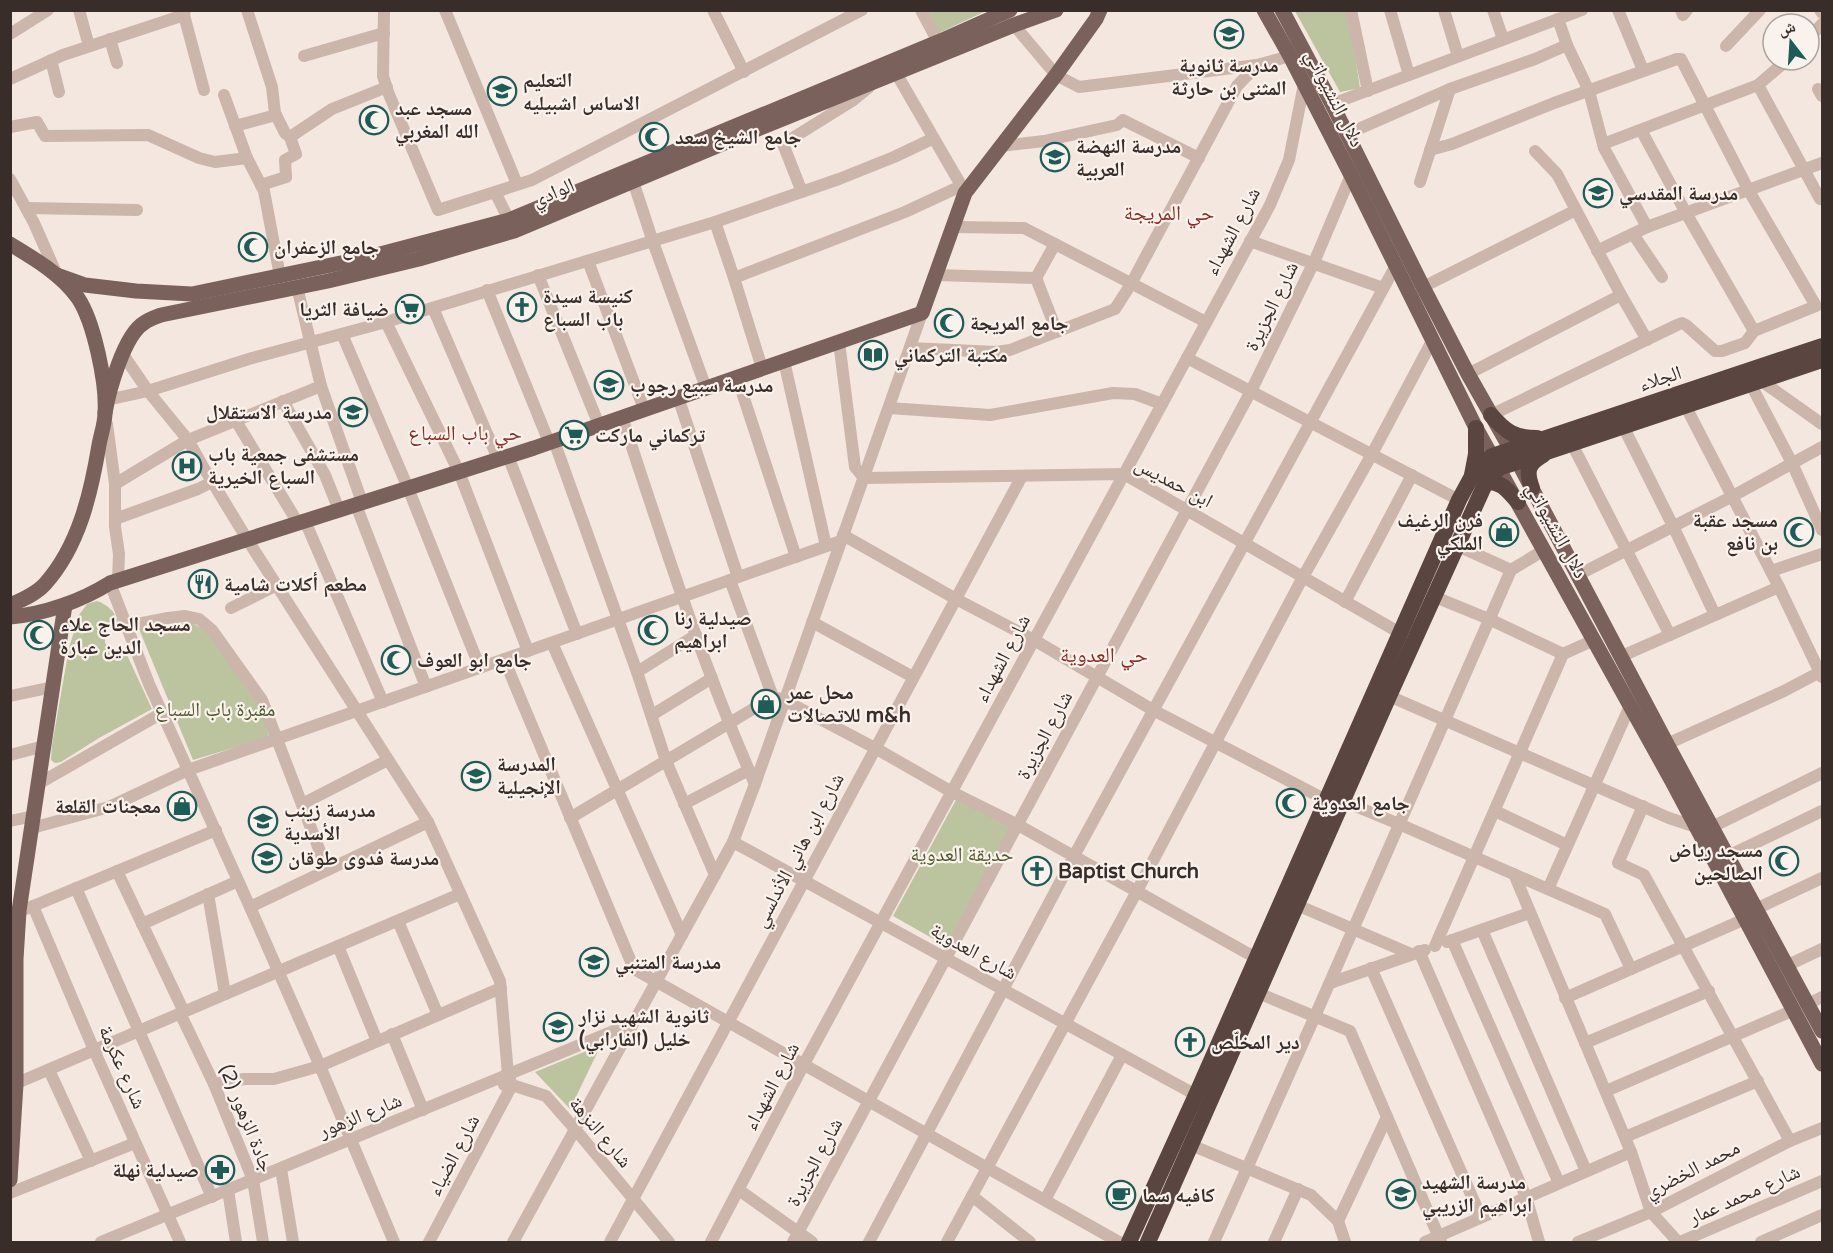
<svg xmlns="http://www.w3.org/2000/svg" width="1833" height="1253" viewBox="0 0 1833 1253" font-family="'Varela Round','Noto Naskh Arabic',sans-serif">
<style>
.green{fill:#bcc39f}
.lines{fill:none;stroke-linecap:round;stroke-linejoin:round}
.minor{stroke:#ccb5ab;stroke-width:12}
.major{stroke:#7b615b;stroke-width:15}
.highway{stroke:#5a4541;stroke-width:16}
.labels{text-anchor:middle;stroke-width:4.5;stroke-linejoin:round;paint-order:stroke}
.poi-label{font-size:20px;font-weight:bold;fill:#392d2a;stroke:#faf2ec;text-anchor:start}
.street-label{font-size:20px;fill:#392d2a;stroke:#faf2ec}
.park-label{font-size:20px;fill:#4f582e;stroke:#faf2ec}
.neighbourhood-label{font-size:21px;fill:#892c23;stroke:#faf2ec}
</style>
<rect width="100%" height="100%" fill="#f3e7df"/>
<!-- green -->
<g class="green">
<path d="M928 11H986L939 33Z"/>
<path d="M1295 11H1348L1360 88 1340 92Z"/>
<path d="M97 601C108 605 114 611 119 622L105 630V643L115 658 127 655 152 709 99 738 61 762 55 763 51 760 52 745 69 648 79 615 87 604Z"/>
<path d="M191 622 206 631 261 702 269 737 193 760 139 629Z"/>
<path d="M957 798 1013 826 946 946 893 916Z"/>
<path d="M601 1045 570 1109 535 1072Z"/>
</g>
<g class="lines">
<!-- minor -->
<g class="minor">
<path d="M79 10 89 46"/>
<path d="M247 10 272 87 275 113 285 133 290 137 296 154 285 160 286 177 261 185"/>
<path d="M384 10 383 76 388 92 438 210 495 192"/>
<path d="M445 10 517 184"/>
<path d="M713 10 744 72"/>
<path d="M921 10 938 42"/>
<path d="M1351 10 1368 91"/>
<path d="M1390 10 1409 75"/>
<path d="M1444 10 1458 56"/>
<path d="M1493 10 1503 39"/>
<path d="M1618 10 1643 70"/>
<path d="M1681 10 1683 15 1687 10"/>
<path d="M1820 10 1822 13"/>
<path d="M184 15 204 90"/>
<path d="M1009 19 1056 75 1079 87 1257 65 1290 56"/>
<path d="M1558 19 1567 45 1589 91 1604 148 1647 227"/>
<path d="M10 34 48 10"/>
<path d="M1809 38 1822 24"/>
<path d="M110 39 117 63"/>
<path d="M1726 46 1760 10"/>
<path d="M304 56 384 33"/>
<path d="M51 60 59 92"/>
<path d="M896 73 965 192"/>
<path d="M10 79 63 55 184 15 185 10"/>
<path d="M1758 85 1820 199H1822"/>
<path d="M1450 89 1535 59 1567 45"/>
<path d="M1818 89 1822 96"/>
<path d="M224 95 247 158"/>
<path d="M1332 104 1582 10"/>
<path d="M235 126 276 115"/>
<path d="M10 127 37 122 45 136 148 135 199 158 215 162 247 158 264 191 280 276"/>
<path d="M1641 130 1686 213 1754 331"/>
<path d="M1347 134 1450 89 1420 182"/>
<path d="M290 137 332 109 387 87"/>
<path d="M1603 144 1758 85 1787 60"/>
<path d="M1001 146 1044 141 1117 125 1123 120 1199 158"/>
<path d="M1430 150 1452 144 1554 103 1677 59H1681L1749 191 1816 306 1754 331 1745 343 1722 351H1715L1686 325 1682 323 1677 325 1491 415"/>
<path d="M1535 151 1557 174 1621 295 1647 340"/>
<path d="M10 179 34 223 57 275"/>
<path d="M633 181 653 242 706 388"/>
<path d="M802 192 783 144 852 101 869 87"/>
<path d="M26 208 137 210"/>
<path d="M509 220 495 192 532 180 862 10"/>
<path d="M715 222 734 278 905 212 961 186"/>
<path d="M954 227 1024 228 1206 322"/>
<path d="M1633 234 1662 277"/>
<path d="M1250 241 1383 288"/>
<path d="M1597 251 1647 227 1822 163"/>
<path d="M588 261 644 409"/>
<path d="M538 275 599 425"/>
<path d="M936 275 1036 278 1055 244"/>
<path d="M734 278 762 368"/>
<path d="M1036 278 1057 332"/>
<path d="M297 287 321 386 362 502"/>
<path d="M1423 287 1576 210"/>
<path d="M487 290 549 442"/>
<path d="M433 308 498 459"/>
<path d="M386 322 459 472 528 651"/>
<path d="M342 334 408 488 480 668"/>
<path d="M839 342 855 467 864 478 1124 474 1400 633"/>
<path d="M910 348 996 352 1010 350 1115 309 1131 284 1237 86 1257 65"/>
<path d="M122 353 148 391 188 440 202 465 247 539 428 822 500 981 508 1075 512 1085 429 1242"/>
<path d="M1187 358 1459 500"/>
<path d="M784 361 826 546"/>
<path d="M1468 374 1621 295"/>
<path d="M737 377 796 557"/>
<path d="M1760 380 1822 424"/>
<path d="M1750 383 1792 463 1822 530"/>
<path d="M678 397 738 577"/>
<path d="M107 400 148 391 252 358 386 322 715 222 839 179 894 157 932 139"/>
<path d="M283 401 325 475 339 510"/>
<path d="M1685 405 1779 587 1822 677"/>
<path d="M889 408 990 415 1113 393 1135 394 1162 404"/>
<path d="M622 417C663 540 702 665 755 784"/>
<path d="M236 421 298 523"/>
<path d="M107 424 115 484V527L119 554 118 580"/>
<path d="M1623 426 1673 526 1715 615"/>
<path d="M554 441 637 672 666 761 715 875"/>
<path d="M1572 444 1670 635"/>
<path d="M508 456 577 634"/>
<path d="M115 484 188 440 321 386"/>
<path d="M356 505 426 687"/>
<path d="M115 519 198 489 212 482"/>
<path d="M305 521 383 702"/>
<path d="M843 535 956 599 1034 640 1153 710 1326 800"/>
<path d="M1458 546 1511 570"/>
<path d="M1771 571 1822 554"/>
<path d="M1578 575 1731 497 1822 447"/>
<path d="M730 580 773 697"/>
<path d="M110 583 149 684 250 907 320 1066 394 1242"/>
<path d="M1435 597 1489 619 1563 654"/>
<path d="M1345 602 1412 475"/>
<path d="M231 608 277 585"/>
<path d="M812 622 913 677"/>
<path d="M127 626 168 618 185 616 199 619 212 630 262 700 327 870"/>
<path d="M552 643 682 935"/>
<path d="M1622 656 1779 587"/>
<path d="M504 659 634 969 1119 1242"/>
<path d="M637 672 696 635"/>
<path d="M10 696 53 687"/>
<path d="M1389 696 1669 818 1696 827"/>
<path d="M652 715 712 678"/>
<path d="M1667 744 1784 691 1820 672"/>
<path d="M10 755 44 746"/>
<path d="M38 784 162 713"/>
<path d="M1343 801 1399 824 1605 914 1631 969"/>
<path d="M302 804 388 760"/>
<path d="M684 804 749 770"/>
<path d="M1643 806 1618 863 1644 875 1790 1141"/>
<path d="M1495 811 1567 845"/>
<path d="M570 818 773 697 784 700 875 748 952 792 1018 825 1256 958"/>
<path d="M10 821 34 816"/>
<path d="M1712 827 1822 773"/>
<path d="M32 828 109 807 188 770 841 541"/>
<path d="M733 842 1196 1095"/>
<path d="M1728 856 1822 811"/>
<path d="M117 871 184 1012"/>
<path d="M1514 874 1631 1152 1651 1212 1678 1242"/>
<path d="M76 888 212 1197"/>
<path d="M1548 889 1630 706"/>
<path d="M208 894 225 994"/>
<path d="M1297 905 1411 954"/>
<path d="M33 906 94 1050 180 1242"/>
<path d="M250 907 428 822"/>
<path d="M26 909 216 830"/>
<path d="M1756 909 1822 878"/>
<path d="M398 921 438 1015"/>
<path d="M142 924 238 881"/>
<path d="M1482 930 1586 1171"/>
<path d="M1452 940 1559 1183"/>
<path d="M1447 942 1529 913"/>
<path d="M338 946 377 1041"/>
<path d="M1435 946 1563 654 1594 640"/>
<path d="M1419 951 1526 1197 1539 1242"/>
<path d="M1788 965 1822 949"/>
<path d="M1371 968 1481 1217"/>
<path d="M1330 983 1425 950"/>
<path d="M1258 993 1350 1031 1441 1242"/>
<path d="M1565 998 1745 919"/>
<path d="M1808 1004 1822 997"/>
<path d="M180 1013 214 1084 253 1180 263 1242"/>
<path d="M392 1034 423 1110"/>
<path d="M1585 1043 1709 991"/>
<path d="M49 1070 91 1161"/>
<path d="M214 1084 244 1079H274L320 1066 501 988"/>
<path d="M504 1085H512L546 1096 575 1129 669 1242"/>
<path d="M10 1086 460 894"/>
<path d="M1606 1091 1794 1010"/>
<path d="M1625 1137 1758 1081"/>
<path d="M1191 1145 1311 1195 1338 1221 1345 1242"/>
<path d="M281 1169 293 1242"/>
<path d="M228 1190 236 1242"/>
<path d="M739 1190 812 1242"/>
<path d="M10 1193 135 1143"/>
<path d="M972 1196 1030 1242"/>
<path d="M1045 1200 1122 1055"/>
<path d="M1338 1221 1387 1117"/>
<path d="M101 1242 633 1023"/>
<path d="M513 1242 733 842 755 784 922 313"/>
<path d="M610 1242 1022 476"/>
<path d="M711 1242 804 1064 1270 205 1289 160 1304 84"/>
<path d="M793 1242 1251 391 1315 260 1351 175"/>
<path d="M869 1242 1074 856 1395 267"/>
<path d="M947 1242 1137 891 1303 577 1372 454 1432 341"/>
<path d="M1214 1242 1315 1016 1511 570 1544 550"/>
<path d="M1274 1242 1298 1189"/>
<path d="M1425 1242 1631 1152"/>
<path d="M1578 1242 1651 1212 1790 1141 1822 1128"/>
<path d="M1680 1242 1822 1181"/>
<path d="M1761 1242 1822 1215"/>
</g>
<!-- major -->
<g class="major">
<path d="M1264 10 1290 56 1351 175 1476 428 1673 783 1822 1064"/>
<path d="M1282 10 1332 104 1423 287 1468 374 1518 462 1667 744 1822 1031"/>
<path d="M10 244C35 259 62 275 78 298 94 322 107 384 105 413 105 423 101 434 99 445 91 493 79 546 45 584 36 594 22 600 10 605"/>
<path d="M57 275 85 285 136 291 192 294 365 258 509 220 938 42 1010 10"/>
<path d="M105 413C109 390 124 335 144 323 149 319 156 317 161 315L328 281 419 259 514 231 760 128 1014 25 1056 10"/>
<path d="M10 617C45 614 81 601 110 583L534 448 922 313 965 193 1056 75 1096 19 1100 10"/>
<path d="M10 1180 16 1084V959L19 911 65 605"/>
</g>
<!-- highway -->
<g class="highway">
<path d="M1491 415C1506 432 1514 438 1537 438"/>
<path d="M1472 475 1476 454V428"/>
<path d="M1486 482C1502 481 1508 491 1518 502"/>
<path d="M1532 488C1526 472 1527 464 1543 455"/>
<path d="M1129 1242 1196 1095 1459 500 1472 476 1492 456 1822 346"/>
<path d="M1148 1242 1389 696 1486 482 1499 468 1822 360"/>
</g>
</g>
<!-- icons -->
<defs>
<g id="school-ring" transform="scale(1.5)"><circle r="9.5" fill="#faf2ec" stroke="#1f5b57" stroke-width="1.5"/><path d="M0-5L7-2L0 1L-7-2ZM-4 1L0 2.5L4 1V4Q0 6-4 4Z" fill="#1f5b57"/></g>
<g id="mosque-ring" transform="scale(1.5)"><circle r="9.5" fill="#faf2ec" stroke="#1f5b57" stroke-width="1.5"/><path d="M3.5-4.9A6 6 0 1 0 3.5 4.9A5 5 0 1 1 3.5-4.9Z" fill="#1f5b57"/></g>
<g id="church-ring" transform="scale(1.5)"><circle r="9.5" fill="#faf2ec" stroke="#1f5b57" stroke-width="1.5"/><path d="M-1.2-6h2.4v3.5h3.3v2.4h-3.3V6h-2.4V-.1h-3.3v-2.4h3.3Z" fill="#1f5b57"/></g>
<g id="supermarket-ring" transform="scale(1.5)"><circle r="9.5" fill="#faf2ec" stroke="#1f5b57" stroke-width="1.5"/><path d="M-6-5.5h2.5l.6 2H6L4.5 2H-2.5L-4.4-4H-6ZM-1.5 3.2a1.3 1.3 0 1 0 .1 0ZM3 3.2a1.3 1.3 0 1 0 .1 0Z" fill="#1f5b57"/></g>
<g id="library-ring" transform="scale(1.5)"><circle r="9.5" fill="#faf2ec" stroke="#1f5b57" stroke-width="1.5"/><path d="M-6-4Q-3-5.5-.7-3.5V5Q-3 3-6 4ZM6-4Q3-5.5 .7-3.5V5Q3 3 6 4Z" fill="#1f5b57"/></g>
<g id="hospital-ring" transform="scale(1.5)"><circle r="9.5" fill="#faf2ec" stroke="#1f5b57" stroke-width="1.5"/><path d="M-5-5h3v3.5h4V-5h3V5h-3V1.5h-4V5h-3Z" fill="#1f5b57"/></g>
<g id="shop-ring" transform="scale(1.5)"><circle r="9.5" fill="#faf2ec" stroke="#1f5b57" stroke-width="1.5"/><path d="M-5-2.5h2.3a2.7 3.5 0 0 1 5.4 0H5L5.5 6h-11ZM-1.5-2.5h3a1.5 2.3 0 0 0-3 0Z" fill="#1f5b57"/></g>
<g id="restaurant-ring" transform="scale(1.5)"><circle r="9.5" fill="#faf2ec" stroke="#1f5b57" stroke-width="1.5"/><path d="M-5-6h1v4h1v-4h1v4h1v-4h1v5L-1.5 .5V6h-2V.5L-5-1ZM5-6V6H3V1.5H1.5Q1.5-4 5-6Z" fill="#1f5b57"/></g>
<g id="pharmacy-ring" transform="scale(1.5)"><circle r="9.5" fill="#faf2ec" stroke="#1f5b57" stroke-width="1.5"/><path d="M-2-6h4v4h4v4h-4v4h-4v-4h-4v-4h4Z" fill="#1f5b57"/></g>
<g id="cafe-ring" transform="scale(1.5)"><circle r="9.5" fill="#faf2ec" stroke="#1f5b57" stroke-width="1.5"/><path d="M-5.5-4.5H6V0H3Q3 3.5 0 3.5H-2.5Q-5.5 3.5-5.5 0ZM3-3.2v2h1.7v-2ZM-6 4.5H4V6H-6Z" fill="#1f5b57"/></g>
</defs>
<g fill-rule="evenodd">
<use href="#school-ring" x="1229" y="34"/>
<use href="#school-ring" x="502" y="91"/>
<use href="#mosque-ring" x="374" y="120"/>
<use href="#mosque-ring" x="654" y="137"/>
<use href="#school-ring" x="1055" y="157"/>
<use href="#school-ring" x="1598" y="193"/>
<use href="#mosque-ring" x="253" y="247"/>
<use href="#church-ring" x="522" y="307"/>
<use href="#supermarket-ring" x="410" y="309"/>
<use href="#mosque-ring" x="949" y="323"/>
<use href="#library-ring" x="873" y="355"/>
<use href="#school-ring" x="609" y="385"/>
<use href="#school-ring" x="353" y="412"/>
<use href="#supermarket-ring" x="574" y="435"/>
<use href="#hospital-ring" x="187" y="466"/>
<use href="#shop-ring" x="1504" y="532"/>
<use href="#mosque-ring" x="1799" y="532"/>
<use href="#restaurant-ring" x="203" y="584"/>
<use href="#mosque-ring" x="653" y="630"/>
<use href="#mosque-ring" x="39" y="635"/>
<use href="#mosque-ring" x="396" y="660"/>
<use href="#shop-ring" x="766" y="704"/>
<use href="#school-ring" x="476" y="776"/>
<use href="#mosque-ring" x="1291" y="803"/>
<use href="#shop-ring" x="182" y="806"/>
<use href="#school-ring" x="263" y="821"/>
<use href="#school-ring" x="267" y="858"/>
<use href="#mosque-ring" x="1784" y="861"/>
<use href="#church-ring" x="1037" y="871"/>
<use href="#school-ring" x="594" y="962"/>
<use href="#school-ring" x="558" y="1027"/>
<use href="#church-ring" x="1190" y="1042"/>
<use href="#pharmacy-ring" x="220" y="1170"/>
<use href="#school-ring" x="1401" y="1194"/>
<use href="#cafe-ring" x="1121" y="1195"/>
</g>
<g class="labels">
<!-- poi labels -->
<g class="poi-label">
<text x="1229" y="72" text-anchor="middle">مدرسة ثانوية<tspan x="1229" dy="23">المثنى بن حارثة</tspan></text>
<text x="523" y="87">التعلیم<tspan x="523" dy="23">الاساس اشبیلیه</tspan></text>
<text x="395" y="115">مسجد عبد<tspan x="395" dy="23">الله المغربي</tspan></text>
<text x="675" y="144">جامع الشيخ سعد</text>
<text x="1076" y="153">مدرسة النهضة<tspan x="1076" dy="23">العربية</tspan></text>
<text x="1619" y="200">مدرسة المقدسي</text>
<text x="274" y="254">جامع الزعفران</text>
<text x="543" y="303">كنيسة سيدة<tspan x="543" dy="23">باب السباع</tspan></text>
<text x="389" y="316" text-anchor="end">ضيافة الثريا</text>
<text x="970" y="330">جامع المريجة</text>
<text x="894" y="362">مكتبة التركماني</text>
<text x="630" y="392">مدرسة سبيع رجوب</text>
<text x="332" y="419" text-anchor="end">مدرسة الاستقلال</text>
<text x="595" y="442">تركماني ماركت</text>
<text x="208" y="461">مستشفى جمعية باب<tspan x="208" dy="23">السباع الخيرية</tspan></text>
<text x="1483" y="527" text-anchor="end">فرن الرغيف<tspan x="1483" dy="23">الملكي</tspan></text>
<text x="1778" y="527" text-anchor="end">مسجد عقبة<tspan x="1778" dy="23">بن نافع</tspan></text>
<text x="224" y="591">مطعم أكلات شامية</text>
<text x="674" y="625">صيدلية رنا<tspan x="674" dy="23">ابراهيم</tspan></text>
<text x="60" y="631">مسجد الحاج علاء<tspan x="60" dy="23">الدين عبارة</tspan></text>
<text x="417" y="667">جامع ابو العوف</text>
<text x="787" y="699">محل عمر<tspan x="787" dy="23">للاتصالات m&amp;h</tspan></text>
<text x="497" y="771">المدرسة<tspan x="497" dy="23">الإنجيلية</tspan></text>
<text x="1312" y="810">جامع العدوية</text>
<text x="161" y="813" text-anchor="end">معجنات القلعة</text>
<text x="284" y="817">مدرسة زينب<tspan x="284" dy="23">الأسدية</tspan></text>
<text x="1763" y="857" text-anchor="end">مسجد رياض<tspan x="1763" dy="23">الصالحين</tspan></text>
<text x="288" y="865">مدرسة فدوى طوقان</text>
<text x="1058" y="878">Baptist Church</text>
<text x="615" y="969">مدرسة المتنبي</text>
<text x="579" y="1023">ثانوية الشهيد نزار<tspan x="579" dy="23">خليل (الفارابي)</tspan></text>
<text x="1211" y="1049">دير المخلّص</text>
<text x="199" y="1177" text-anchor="end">صيدلية نهلة</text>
<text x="1422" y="1189">مدرسة الشهيد<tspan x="1422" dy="23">ابراهيم الزريبي</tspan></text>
<text x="1142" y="1202">كافيه سما</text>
</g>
<!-- street labels -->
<g class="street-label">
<text transform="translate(1335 98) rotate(63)" y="7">دلال النشيواتي</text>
<text transform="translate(553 192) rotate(-23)" y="7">الوادي</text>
<text transform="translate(1232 231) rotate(-62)" y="7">شارع الشهداء</text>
<text transform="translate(1271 306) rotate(-64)" y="7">شارع الجزيرة</text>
<text transform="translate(1660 378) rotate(-18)" y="7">الجلاء</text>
<text transform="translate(1174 482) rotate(28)" y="7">ابن حمديس</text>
<text transform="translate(1557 530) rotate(61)" y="7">دلال النشيواتي</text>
<text transform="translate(1002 658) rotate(-62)" y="7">شارع الشهداء</text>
<text transform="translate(1044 735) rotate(-62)" y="7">شارع الجزيرة</text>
<text transform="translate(798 850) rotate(-62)" y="7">شارع ابن هاني الأندلسي</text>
<text transform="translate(974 951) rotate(29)" y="7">شارع العدوية</text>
<text transform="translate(123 1067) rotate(66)" y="7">شارع عكرمة</text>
<text transform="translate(771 1086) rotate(-62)" y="7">شارع الشهداء</text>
<text transform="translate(360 1115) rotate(-22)" y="7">شارع الزهور</text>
<text transform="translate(247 1118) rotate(68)" y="7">جادة الزهور (2)</text>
<text transform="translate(601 1132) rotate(50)" y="7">شارع النزهة</text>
<text transform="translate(453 1155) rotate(-62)" y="7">شارع الضياء</text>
<text transform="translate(814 1162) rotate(-62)" y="7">شارع الجزيرة</text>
<text transform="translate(1692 1169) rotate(-27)" y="7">محمد الخضري</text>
<text transform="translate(1744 1194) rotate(-24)" y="7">شارع محمد عمار</text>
</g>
<!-- park labels -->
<g class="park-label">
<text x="215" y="716">مقبرة باب السباع</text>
<text x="962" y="861">حديقة العدوية</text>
</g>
<!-- neighbourhood labels -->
<g class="neighbourhood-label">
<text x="1169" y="220">حي المريجة</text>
<text x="465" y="440">حي باب السباع</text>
<text x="1104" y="662">حي العدوية</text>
</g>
</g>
<!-- border -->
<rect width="1833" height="1253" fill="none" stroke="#392d2a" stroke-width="24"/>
<!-- north arrow -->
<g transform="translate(1791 42) rotate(343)"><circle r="28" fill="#faf2ec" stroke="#ada39e" stroke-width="1.5"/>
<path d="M0-4.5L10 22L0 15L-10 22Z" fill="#1f5b57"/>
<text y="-9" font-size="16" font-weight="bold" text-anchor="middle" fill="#392d2a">ش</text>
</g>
</svg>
